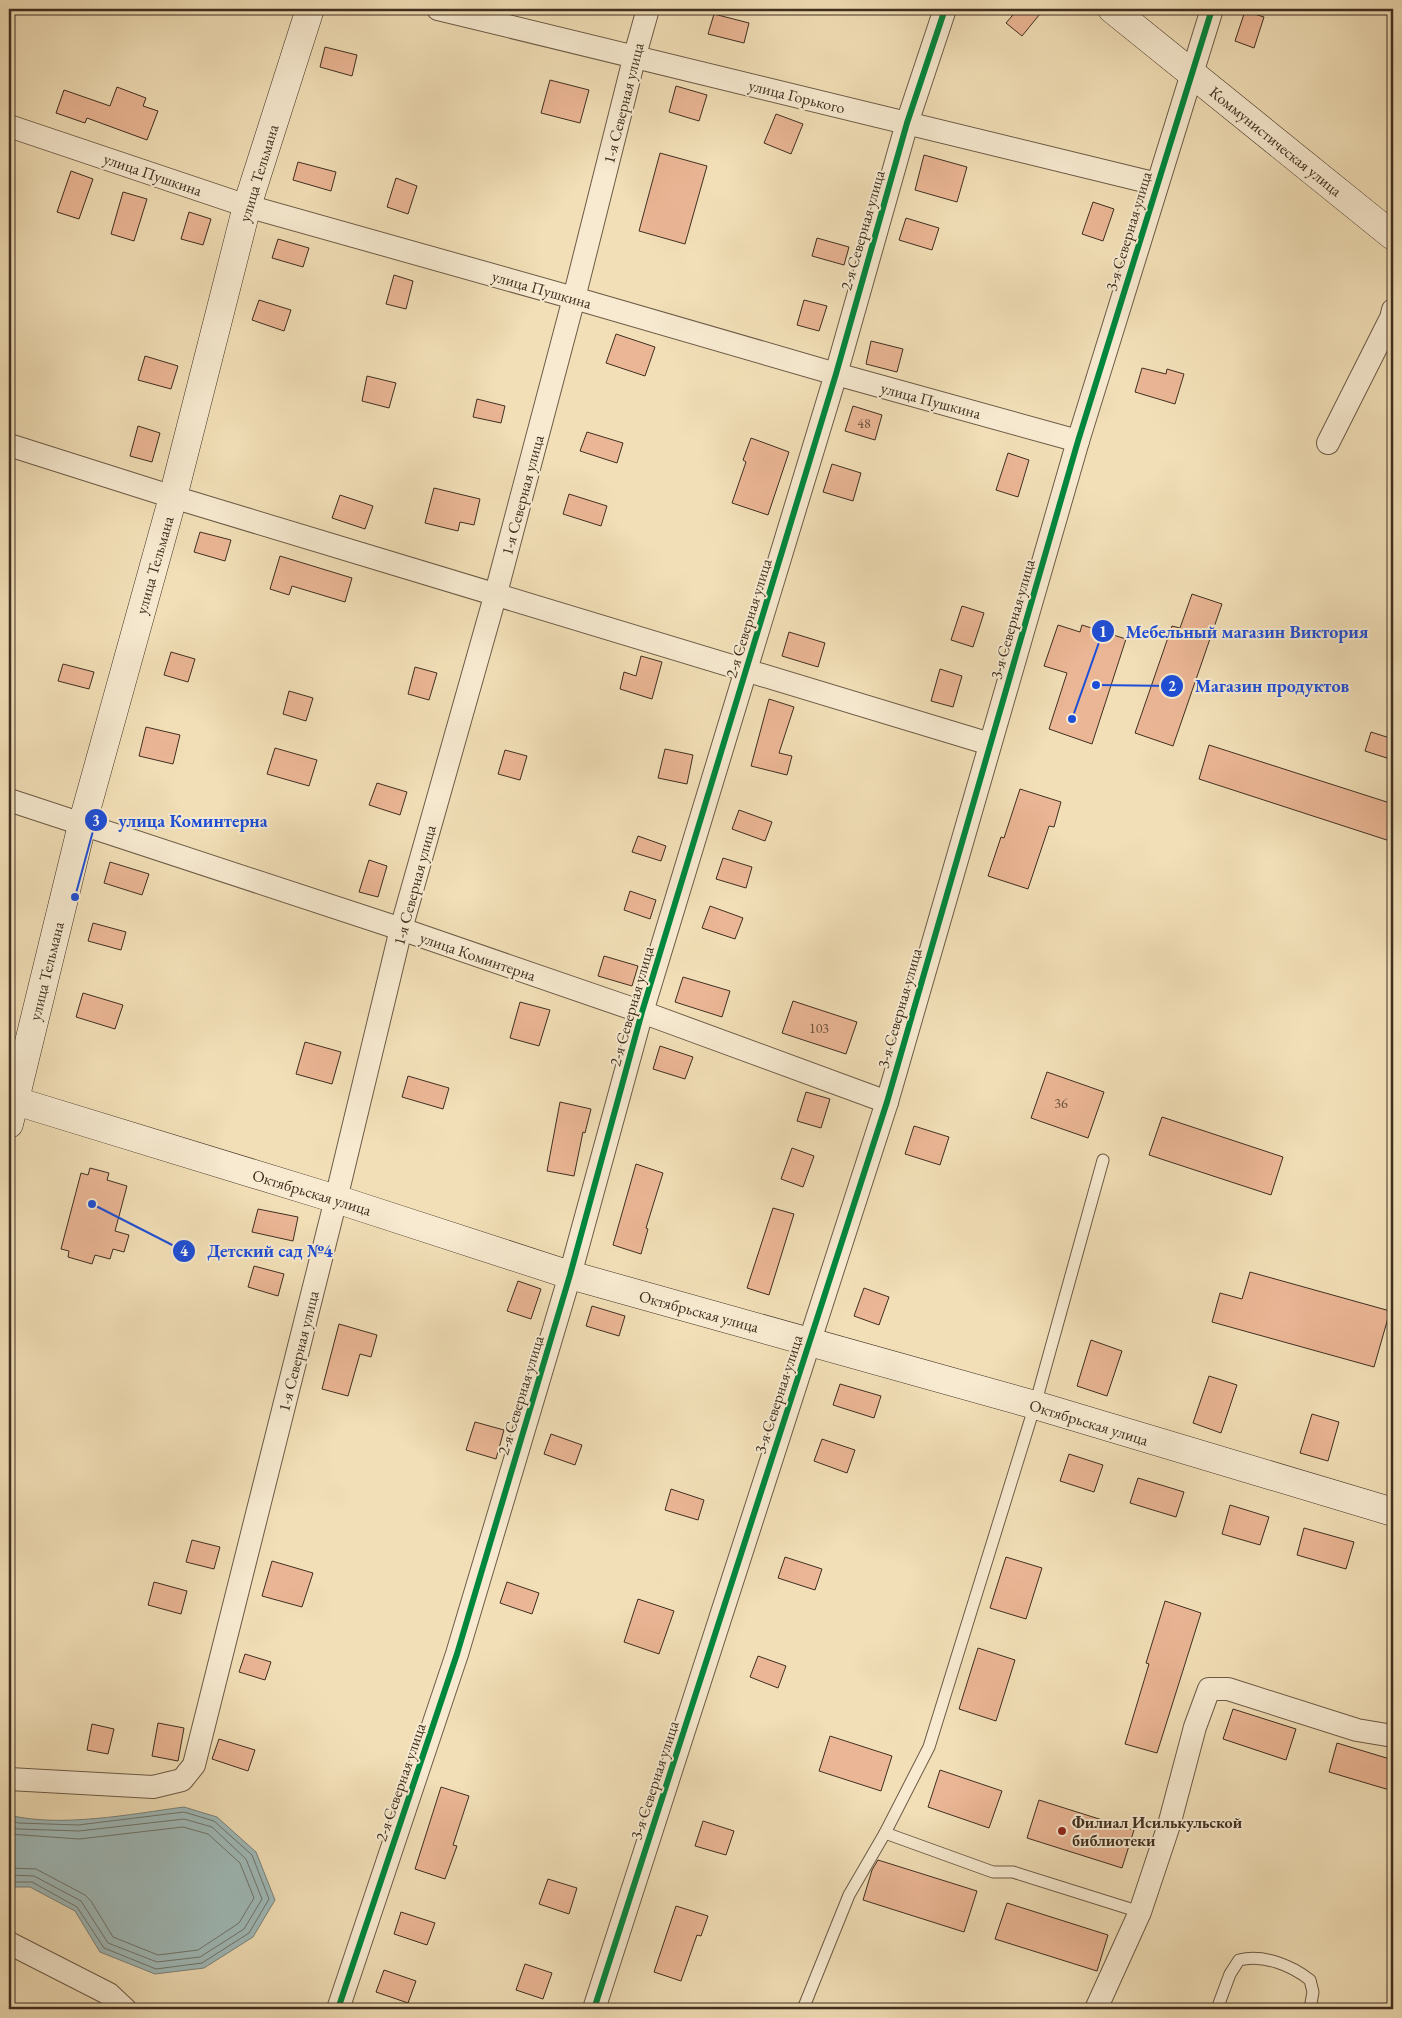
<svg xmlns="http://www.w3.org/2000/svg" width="1402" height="2018" viewBox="0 0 1402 2018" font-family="'EB Garamond',serif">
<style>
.water{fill:#9fbab9;stroke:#79827c}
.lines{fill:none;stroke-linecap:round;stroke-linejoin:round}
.shore{stroke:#6f746c;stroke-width:1}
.building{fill:#ebb695;stroke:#3f2f20}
.lane-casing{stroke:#6c5b46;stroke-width:13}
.street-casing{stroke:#6c5b46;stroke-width:24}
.secondary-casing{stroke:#3f2f20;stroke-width:29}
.lane{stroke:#f7ead0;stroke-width:11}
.street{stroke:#f7ead0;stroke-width:22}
.secondary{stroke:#f7ead0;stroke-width:28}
.cycleway-casing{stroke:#f7ead0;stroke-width:9}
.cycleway{stroke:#00873e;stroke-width:6}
.poi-dot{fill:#8f2418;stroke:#f7ead0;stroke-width:2}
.labels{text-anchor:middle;stroke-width:4;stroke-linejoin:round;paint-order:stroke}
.number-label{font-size:14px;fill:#6a513d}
.street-label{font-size:16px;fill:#3f2f20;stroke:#f7ead0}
.poi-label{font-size:16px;font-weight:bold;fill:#3f2f20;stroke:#f7ead0;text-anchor:start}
.leader{fill:none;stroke:#1d4ed8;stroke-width:2}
.callout-dot{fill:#1d4ed8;stroke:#f7ead0;stroke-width:2}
.mark-label{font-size:15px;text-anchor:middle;font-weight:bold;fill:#fff}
.callout-label{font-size:18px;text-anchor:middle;font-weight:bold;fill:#1d4ed8;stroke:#f7ead0;stroke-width:4;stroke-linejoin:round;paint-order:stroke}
</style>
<rect width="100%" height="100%" fill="#f2dfb7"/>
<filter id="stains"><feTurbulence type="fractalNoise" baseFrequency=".004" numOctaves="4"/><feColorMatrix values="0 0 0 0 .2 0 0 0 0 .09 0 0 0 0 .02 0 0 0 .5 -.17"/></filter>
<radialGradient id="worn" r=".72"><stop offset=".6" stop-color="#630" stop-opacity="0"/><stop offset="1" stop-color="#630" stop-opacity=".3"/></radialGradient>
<!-- water -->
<path class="water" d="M184 1807 217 1817 256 1852 275 1900 253 1937 204 1968 155 1974 100 1952 75 1911 30 1887H9V1815C61 1828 131 1814 184 1807Z"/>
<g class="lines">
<!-- shore -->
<g class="shore">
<path d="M9 1820 18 1823 78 1825 184 1812 214 1821 252 1855 269 1899 249 1933 202 1963 156 1969 104 1948 77 1907 32 1882H9"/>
<path d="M9 1827 18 1829 79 1831 184 1819 212 1827 246 1859 262 1899 244 1929 200 1957 157 1962 108 1943 81 1901 34 1876 9 1875"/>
<path d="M9 1834 79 1839 183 1827 208 1834 240 1863 254 1898 239 1923 198 1950 158 1955 113 1937 91 1901 85 1895 36 1869 9 1868"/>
</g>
</g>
<!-- building -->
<g class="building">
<path d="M1018 9H1044L1022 36 1006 23Z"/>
<path d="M1245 11 1264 17 1254 48 1235 41Z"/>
<path d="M714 14 749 23 744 43 708 34Z"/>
<path d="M325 47 357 55 352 76 320 67Z"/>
<path d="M550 80 589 90 580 123 541 113Z"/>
<path d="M676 86 707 95 699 121 669 112Z"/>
<path d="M117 87 146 98 143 106 158 111 147 140 87 118 85 123 56 113 64 90 110 106Z"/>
<path d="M776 114 803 124 791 154 764 143Z"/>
<path d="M660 153 707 166 685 244 639 231Z"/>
<path d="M924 155 967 167 957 202 915 190Z"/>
<path d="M298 162 336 172 331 191 293 180Z"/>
<path d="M71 171 93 179 79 219 57 212Z"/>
<path d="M396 178 417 186 408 214 387 207Z"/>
<path d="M123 192 147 199 134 241 111 234Z"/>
<path d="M1093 202 1114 209 1103 241 1082 234Z"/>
<path d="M189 212 211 219 203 245 181 239Z"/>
<path d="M906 218 939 228 932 250 899 240Z"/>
<path d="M817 238 849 247 844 265 812 256Z"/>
<path d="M278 239 309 248 303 267 272 258Z"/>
<path d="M394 275 413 281 406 309 386 304Z"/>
<path d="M259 300 291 310 284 331 252 320Z"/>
<path d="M804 300 827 306 819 331 797 325Z"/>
<path d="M616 334 655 347 645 376 606 363Z"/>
<path d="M871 341 903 349 897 372 866 364Z"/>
<path d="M145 356 178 366 171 389 138 380Z"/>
<path d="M1142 368 1166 374 1167 369 1184 374 1175 404 1135 392Z"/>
<path d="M367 376 396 383 389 408 362 401Z"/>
<path d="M477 399 505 406 501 423 473 417Z"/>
<path d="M853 406 882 415 875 440 845 431Z"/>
<path d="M138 426 160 433 152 462 130 456Z"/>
<path d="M587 432 623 443 617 463 580 451Z"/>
<path d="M751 438 789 452 768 515 732 503 746 462 743 460Z"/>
<path d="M1008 453 1029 460 1018 497 996 490Z"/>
<path d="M832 464 861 473 853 501 823 492Z"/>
<path d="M434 488 480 499 474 525 460 522 458 531 425 523Z"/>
<path d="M569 494 607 506 601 526 563 514Z"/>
<path d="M340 495 373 506 365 529 332 518Z"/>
<path d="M200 532 231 540 225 561 194 552Z"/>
<path d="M280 556 352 578 345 602 292 586 289 595 270 589Z"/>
<path d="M1192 594 1222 604 1173 746 1135 733 1172 626 1180 628Z"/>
<path d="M962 606 984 613 973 647 951 640Z"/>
<path d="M1058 625 1080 632 1082 625 1126 639 1092 744 1049 729 1067 673 1044 666Z"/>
<path d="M789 632 825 643 818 667 782 656Z"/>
<path d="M171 652 195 659 188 682 164 675Z"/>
<path d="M641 656 662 662 652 699 620 689 624 672 636 676Z"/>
<path d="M63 664 94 672 89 689 58 681Z"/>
<path d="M415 667 437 673 429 700 408 694Z"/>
<path d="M940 669 962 676 953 707 931 701Z"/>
<path d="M289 691 313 698 306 721 283 714Z"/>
<path d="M769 699 794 707 779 753 792 756 787 775 751 766Z"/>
<path d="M146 727 180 735 173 764 139 756Z"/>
<path d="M1371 732 1393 739V760L1365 751Z"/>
<path d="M1209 745 1393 804V842L1199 779Z"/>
<path d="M275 748 317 760 309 786 267 774Z"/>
<path d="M665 749 693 755 687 784 658 778Z"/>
<path d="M505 750 527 756 520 780 498 774Z"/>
<path d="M377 783 407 792 400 815 369 805Z"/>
<path d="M1020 789 1061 802 1054 827 1049 826 1028 889 988 876 1001 837 1004 838Z"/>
<path d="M739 810 772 822 765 841 732 829Z"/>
<path d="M638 836 666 846 661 861 632 852Z"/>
<path d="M723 858 752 867 746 888 716 879Z"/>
<path d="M369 860 387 866 378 897 359 892Z"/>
<path d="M110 862 149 874 142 895 104 883Z"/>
<path d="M630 891 656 900 650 919 624 910Z"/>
<path d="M710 906 743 918 735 939 702 928Z"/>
<path d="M93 923 126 932 121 950 88 941Z"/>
<path d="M604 956 638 966 632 986 598 976Z"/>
<path d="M683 977 730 991 722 1017 675 1002Z"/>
<path d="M83 993 123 1005 115 1029 76 1017Z"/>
<path d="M793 1001 857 1022 846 1054 782 1033Z"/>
<path d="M520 1002 550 1010 539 1046 510 1038Z"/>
<path d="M305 1042 341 1052 332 1084 296 1074Z"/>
<path d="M660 1046 693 1057 685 1079 653 1069Z"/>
<path d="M1047 1072 1104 1092 1088 1138 1031 1118Z"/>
<path d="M408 1076 449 1088 443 1109 402 1097Z"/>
<path d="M806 1092 830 1099 821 1128 797 1121Z"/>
<path d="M560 1102 591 1109 585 1133 583 1132 574 1176 547 1171Z"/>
<path d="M1162 1117 1283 1157 1271 1195 1149 1155Z"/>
<path d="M914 1126 949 1137 940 1165 905 1154Z"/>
<path d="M792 1148 814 1156 803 1187 781 1179Z"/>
<path d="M636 1164 663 1173 646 1228 648 1229 641 1254 613 1245Z"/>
<path d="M90 1168 109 1173 107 1180 127 1186 115 1231 129 1235 124 1252 113 1249 110 1259 95 1255 92 1264 68 1257 69 1251 61 1249 81 1173 88 1175Z"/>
<path d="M773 1208 794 1214 769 1295 747 1288Z"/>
<path d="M258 1209 298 1217 293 1241 252 1232Z"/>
<path d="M254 1266 284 1274 278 1296 248 1287Z"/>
<path d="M1250 1272 1390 1311 1374 1367 1212 1322 1220 1293 1242 1299Z"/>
<path d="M518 1281 541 1289 531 1319 507 1311Z"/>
<path d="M864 1288 889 1297 879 1325 854 1316Z"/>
<path d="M592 1306 625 1316 619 1336 586 1326Z"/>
<path d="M339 1324 377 1335 371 1357 360 1354 348 1396 322 1389Z"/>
<path d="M1091 1340 1122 1351 1107 1396 1077 1386Z"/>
<path d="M1209 1376 1237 1385 1221 1433 1193 1423Z"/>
<path d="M840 1384 881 1396 874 1418 833 1405Z"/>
<path d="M1312 1414 1339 1422 1328 1461 1300 1453Z"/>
<path d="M475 1422 504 1430 496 1459 466 1450Z"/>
<path d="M551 1434 582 1445 575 1465 544 1454Z"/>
<path d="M822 1439 855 1450 847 1473 814 1461Z"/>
<path d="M1069 1454 1103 1465 1094 1492 1060 1481Z"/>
<path d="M1138 1478 1184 1492 1176 1517 1130 1503Z"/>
<path d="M671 1489 704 1500 698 1520 665 1510Z"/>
<path d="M1230 1505 1269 1517 1260 1545 1222 1534Z"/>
<path d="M1304 1528 1354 1542 1346 1569 1297 1555Z"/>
<path d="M192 1540 220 1547 214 1569 186 1562Z"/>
<path d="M785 1557 822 1569 815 1590 778 1578Z"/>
<path d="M1006 1557 1042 1568 1026 1619 990 1608Z"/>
<path d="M272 1561 313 1573 302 1607 262 1596Z"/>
<path d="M154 1582 187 1591 181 1614 148 1605Z"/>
<path d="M507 1582 539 1593 532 1614 500 1603Z"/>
<path d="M638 1599 674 1611 659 1654 624 1642Z"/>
<path d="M1165 1601 1201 1613 1157 1753 1125 1744 1149 1664 1146 1663Z"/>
<path d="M978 1648 1015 1660 996 1721 959 1709Z"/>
<path d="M245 1654 271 1662 265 1680 239 1672Z"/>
<path d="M758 1656 786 1666 778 1688 750 1677Z"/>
<path d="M1233 1709 1296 1729 1286 1760 1223 1739Z"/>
<path d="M158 1723 184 1728 178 1761 152 1756Z"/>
<path d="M92 1724 114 1729 108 1754 87 1750Z"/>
<path d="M830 1736 892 1756 881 1791 819 1771Z"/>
<path d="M219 1739 255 1750 248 1771 212 1759Z"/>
<path d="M1337 1743 1393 1760V1791L1329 1772Z"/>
<path d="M940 1770 1002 1791 989 1828 928 1807Z"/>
<path d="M441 1787 469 1796 453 1845 457 1846 445 1879 415 1869Z"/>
<path d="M1039 1800 1134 1830 1122 1868 1027 1838Z"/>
<path d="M703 1821 734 1831 726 1855 695 1846Z"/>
<path d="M878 1860 977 1891 964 1932 863 1900 872 1870Z"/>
<path d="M548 1879 577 1888 569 1914 539 1904Z"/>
<path d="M1007 1903 1108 1935 1097 1971 995 1939Z"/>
<path d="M676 1906 708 1916 701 1936 697 1935 681 1981 654 1972Z"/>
<path d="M401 1912 435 1923 427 1945 394 1934Z"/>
<path d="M525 1964 552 1973 543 1999 516 1990Z"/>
<path d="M384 1970 416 1981 408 2003 376 1992Z"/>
</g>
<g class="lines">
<!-- lane casing -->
<g class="lane-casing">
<g id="lane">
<path d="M885 1833 993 1872H1013L1140 1912"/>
<path d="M803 2009 849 1895 885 1833 929 1747 1035 1405 1103 1160"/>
<path d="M1217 2009 1230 1974 1239 1960C1263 1954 1291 1965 1310 1980L1313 1992 1310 2009"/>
</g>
</g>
<!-- street casing -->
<g class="street-casing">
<g id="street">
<path d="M438 9 1157 184"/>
<path d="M9 126 247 206 574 298 836 374 1078 441"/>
<path d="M1328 443 1391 318 1393 310"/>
<path d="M9 445 173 497 990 744"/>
<path d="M9 800 401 929 642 1012 887 1102"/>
<path d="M9 1779 153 1787 182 1780 194 1765 336 1199 401 929 496 593 574 298 635 55 648 9"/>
<path d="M9 1943 109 1994 125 2009"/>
<path d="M338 2009 457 1654 570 1275 642 1012 836 374 907 123 945 9"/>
<path d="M594 2009 887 1102 1078 441 1212 9"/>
<path d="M1096 2009 1140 1912 1169 1825 1195 1727 1209 1689H1228L1357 1730 1393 1736"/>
</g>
</g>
<!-- secondary casing -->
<g class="secondary-casing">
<g id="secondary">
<path d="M1112 9 1393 236"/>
<path d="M9 1099 336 1199 570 1275 1035 1405 1393 1512"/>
<path d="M9 1124 82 825 173 497 247 206 310 9"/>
</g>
</g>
<!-- lane -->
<use href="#lane" class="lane"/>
<!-- street -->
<use href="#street" class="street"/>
<!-- secondary -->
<use href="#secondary" class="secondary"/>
<!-- cycleway casing -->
<g class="cycleway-casing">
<g id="cycleway">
<path d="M338 2009 457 1654 570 1275 642 1012 836 374 907 123 945 9"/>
<path d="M594 2009 887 1102 1078 441 1212 9"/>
</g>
</g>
<!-- cycleway -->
<use href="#cycleway" class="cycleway"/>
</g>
<!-- markers -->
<circle class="poi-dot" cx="1062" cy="1831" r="5"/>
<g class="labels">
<!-- number labels -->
<g class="number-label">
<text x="864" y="428">48</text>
<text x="819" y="1033">103</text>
<text x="1061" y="1108">36</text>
</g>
<!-- street labels -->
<g class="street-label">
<text transform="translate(797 96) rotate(14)" y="6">улица Горького</text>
<text transform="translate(623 103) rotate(-76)" y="6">1-я Северная улица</text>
<text transform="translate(1276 141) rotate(39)" y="6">Коммунистическая улица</text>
<text transform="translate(258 173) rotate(-73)" y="6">улица Тельмана</text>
<text transform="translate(153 174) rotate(19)" y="6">улица Пушкина</text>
<text transform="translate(862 230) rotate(-74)" y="6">2-я Северная улица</text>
<text transform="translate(1128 231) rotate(-73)" y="6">3-я Северная улица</text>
<text transform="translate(542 289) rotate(16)" y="6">улица Пушкина</text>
<text transform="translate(931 400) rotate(15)" y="6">улица Пушкина</text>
<text transform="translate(522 495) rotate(-75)" y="6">1-я Северная улица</text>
<text transform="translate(154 565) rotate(-74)" y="6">улица Тельмана</text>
<text transform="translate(748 618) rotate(-73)" y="6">2-я Северная улица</text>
<text transform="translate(1012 619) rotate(-74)" y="6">3-я Северная улица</text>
<text transform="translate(414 885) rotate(-75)" y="6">1-я Северная улица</text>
<text transform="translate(478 956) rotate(19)" y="6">улица Коминтерна</text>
<text transform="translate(46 971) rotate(-76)" y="6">улица Тельмана</text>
<text transform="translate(631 1006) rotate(-74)" y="6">2-я Северная улица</text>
<text transform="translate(899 1008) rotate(-74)" y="6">3-я Северная улица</text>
<text transform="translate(312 1192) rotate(17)" y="6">Октябрьская улица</text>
<text transform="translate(699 1311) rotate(15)" y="6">Октябрьская улица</text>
<text transform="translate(298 1351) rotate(-76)" y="6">1-я Северная улица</text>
<text transform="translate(778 1394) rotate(-72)" y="6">3-я Северная улица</text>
<text transform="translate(520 1395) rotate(-73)" y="6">2-я Северная улица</text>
<text transform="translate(1089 1422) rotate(17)" y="6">Октябрьская улица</text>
<text transform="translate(654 1780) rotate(-72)" y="6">3-я Северная улица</text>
<text transform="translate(400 1782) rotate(-71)" y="6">2-я Северная улица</text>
</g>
<!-- poi labels -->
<g class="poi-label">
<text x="1072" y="1828">Филиал Исилькульской<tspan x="1072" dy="18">библиотеки</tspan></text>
</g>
</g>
<!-- callouts -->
<path class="leader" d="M1072 719L1103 631M1096 685L1172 686M75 897L96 820M92 1204L184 1251"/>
<g class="callout-dot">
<circle cx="1072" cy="719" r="5"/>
<circle cx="1096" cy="685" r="5"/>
<circle cx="75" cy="897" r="5"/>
<circle cx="92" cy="1204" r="5"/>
<circle cx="1103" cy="631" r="12"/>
<circle cx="1172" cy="686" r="12"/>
<circle cx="96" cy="820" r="12"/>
<circle cx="184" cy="1251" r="12"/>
</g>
<g class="mark-label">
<text x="1103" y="637">1</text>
<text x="1172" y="691">2</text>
<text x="96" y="826">3</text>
<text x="184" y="1256">4</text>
</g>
<g class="callout-label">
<text x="1247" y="638">Мебельный магазин Виктория</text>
<text x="1272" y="692">Магазин продуктов</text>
<text x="193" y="827">улица Коминтерна</text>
<text x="270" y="1257">Детский сад №4</text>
</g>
<!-- margin -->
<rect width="1402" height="2018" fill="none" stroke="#f2dfb7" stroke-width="30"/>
<rect x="10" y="10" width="1382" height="1998" fill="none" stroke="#3f2f20" stroke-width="2.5"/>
<rect x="15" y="15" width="1372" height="1988" fill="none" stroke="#3f2f20"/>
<rect width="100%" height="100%" filter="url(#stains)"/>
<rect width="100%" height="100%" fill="url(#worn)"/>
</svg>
